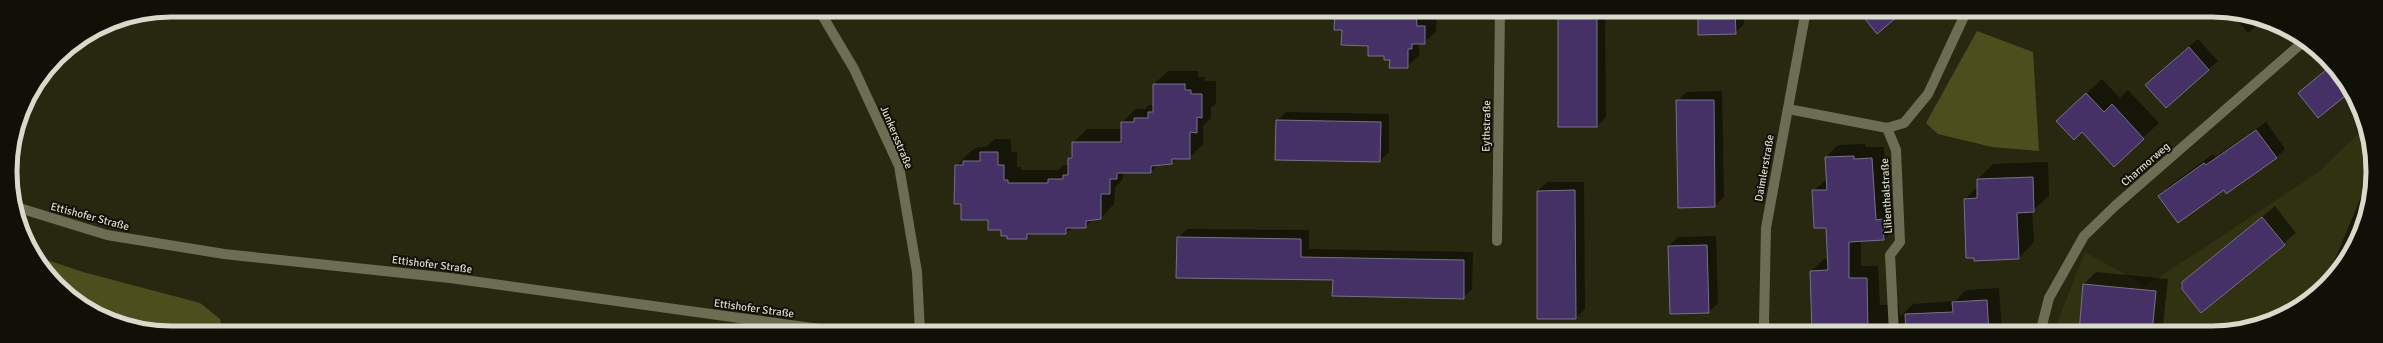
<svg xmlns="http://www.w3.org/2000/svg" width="2383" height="343" viewBox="0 0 2383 343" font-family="Signika,sans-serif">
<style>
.built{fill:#313211}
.green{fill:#4d4e1e}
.shadow{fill:#0007}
.building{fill:#453165;stroke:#78708a}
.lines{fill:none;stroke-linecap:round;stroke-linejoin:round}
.minor{stroke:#6c6e53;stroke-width:10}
.labels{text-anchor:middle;stroke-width:4;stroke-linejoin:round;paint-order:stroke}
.street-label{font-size:11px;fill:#d9dacb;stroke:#101006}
.rim{fill:none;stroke:#d9dacb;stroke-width:5}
</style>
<rect width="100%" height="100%" fill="#282810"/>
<!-- built -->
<path class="built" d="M2365 127 2373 182 2356 243 2326 286 2274 321 2222 333H2053L2085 252 2146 286 2320 171Z"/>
<!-- green -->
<g class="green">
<path d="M1977 31 2033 52 2039 151 1992 147 1938 134 1926 123Z"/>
<path d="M38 257 83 272 200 303 220 319 223 333H161L100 316 50 278Z"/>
</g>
<!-- shadow -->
<g class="shadow">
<path d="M1336 10H1429V15H1437L1436 31 1424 43H1419V55L1407 67 1343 29Z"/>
<path d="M1559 10H1605L1606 117 1597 126Z"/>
<path d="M1699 10H1744V24L1735 33Z"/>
<path d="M2087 10H2107L2101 16Z"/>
<path d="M2230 12 2262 21 2248 33Z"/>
<path d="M2198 39 2218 61 2166 107 2155 76Z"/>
<path d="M2332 64 2348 92 2318 117 2299 93Z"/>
<path d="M1168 71H1198V77H1205V81H1216V103L1211 108V118L1203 126V144L1189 158H1177L1172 163 1158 165 1150 172H1123V179L1115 188 1114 204 1101 218 1093 219 1085 227H1073L1066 233H1032L1027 238H1008V235L1002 229 962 203 956 166 970 152 978 147H986L995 139H1011V152H1017V167H1021V170H1059L1063 165H1069V158L1073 153V143L1087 129H1122V122L1136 109H1145L1149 105H1154V84Z"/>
<path d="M2102 79 2120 98 2128 90 2159 123 2114 165 2082 131 2057 121Z"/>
<path d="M1722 91 1724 197 1715 206 1677 101 1686 92Z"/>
<path d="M1286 112 1389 114V152L1380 161 1277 121Z"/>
<path d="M2266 122 2285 149 2276 158 2224 189 2159 196 2168 187 2213 154 2215 157Z"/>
<path d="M1865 144 1866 147H1884L1887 208H1895L1896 227 1884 239 1861 240V266H1878L1880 305 1898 304 1900 317 1913 304 1955 301 1966 290 1999 288 2002 333H1829L1811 271 1824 259H1829L1827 227 1813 191 1827 179 1826 157 1838 145Z"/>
<path d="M2048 162 2049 196 2032 211 2034 242 2019 258 1965 199 1978 186V179L1993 164Z"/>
<path d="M2371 173 2373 182 2356 243 2323 288Z"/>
<path d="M1547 182H1584L1585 309 1576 318 1538 191Z"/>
<path d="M2275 206 2296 233 2201 312 2180 285Z"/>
<path d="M1187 229 1309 230V249L1473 252 1472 289 1463 298 1178 238Z"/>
<path d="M1716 236 1718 303 1709 312 1669 246 1678 237Z"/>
<path d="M2096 272 2168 279 2163 326 2219 333H2073L2080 323 2084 284Z"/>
</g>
<!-- building -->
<g class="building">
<path d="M1335 10H1416L1417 26H1425V44H1412V49H1408V68H1389L1390 60H1384V56H1368V46L1341 45 1342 30H1334Z"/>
<rect x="1558" y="10" width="39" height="117"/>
<path d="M1698 10H1735L1736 34 1698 35Z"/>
<path d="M1858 10H1905L1877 34Z"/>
<path d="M2189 47 2209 70 2166 108 2145 85Z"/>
<path d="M2332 65 2349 93 2318 118 2298 93Z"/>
<path d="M1153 84H1185V90H1191V94H1202V118L1197 117V133L1190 132V159H1172V164L1151 166V173H1117V179H1110V194H1101V219L1086 221V228H1066V234H1027V239H1007V236H1001V230H988V220H961V204H954L955 165H963V161H980V152H998V165H1004V180H1008V183H1048V179H1063V175H1068V158H1072V142H1121V122H1134V118H1148V112H1153Z"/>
<path d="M2086 93 2104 112 2112 104 2144 139 2114 167 2082 132 2074 140 2056 121Z"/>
<path d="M1676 100H1714L1715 207 1678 208Z"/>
<path d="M1276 120 1381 122 1380 162 1275 160Z"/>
<path d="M2256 130 2277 158 2226 194 2224 190 2178 223 2158 196 2204 163 2206 165Z"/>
<path d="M1854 156V159L1872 158 1876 220 1883 219 1884 240 1849 242V278H1867L1868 333 1812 331 1810 271 1828 270 1826 228H1814L1812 190H1827L1825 157Z"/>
<path d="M2033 177 2034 212 2017 213 2019 259 1974 261V258H1966L1964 199 1977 198V179Z"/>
<path d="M1575 190 1576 319H1537V191Z"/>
<path d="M2262 217 2285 245 2201 313 2182 289V282Z"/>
<path d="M1177 237 1301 239V257L1464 260V299L1332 296 1333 280 1176 278Z"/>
<path d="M1707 245 1709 313 1670 314 1668 246Z"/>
<path d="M2083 284 2156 291 2152 333H2079Z"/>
<path d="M1987 300 1989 333H1906L1905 314 1953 312 1952 302Z"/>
</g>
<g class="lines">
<!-- minor -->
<g class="minor">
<path d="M819 10 854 69 899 166 917 272 920 333"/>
<path d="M1788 109 1887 128 1904 123 1928 94 1967 10"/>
<path d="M1887 128 1896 150 1900 242 1890 255 1894 333"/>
<path d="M16 207 107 235 224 254 450 278 848 333"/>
<path d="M1497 241 1500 10"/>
<path d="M1766 333 1764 322 1766 228 1806 10"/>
<path d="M2040 333 2049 298 2084 236 2115 206 2303 42"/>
</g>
</g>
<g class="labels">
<!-- street labels -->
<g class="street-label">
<text transform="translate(1486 126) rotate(-89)" y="4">Eythstraße</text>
<text transform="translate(897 137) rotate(67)" y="4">Junkersstraße</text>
<text transform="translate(2145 164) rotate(-41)" y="4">Charmorweg</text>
<text transform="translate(1764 168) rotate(-80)" y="4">Daimlerstraße</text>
<text transform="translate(1886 196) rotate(-93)" y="4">Lilienthalstraße</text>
<text transform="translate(90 216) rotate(15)" y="4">Ettishofer Straße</text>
<text transform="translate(432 264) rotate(7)" y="4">Ettishofer Straße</text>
<text transform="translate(754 308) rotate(8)" y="4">Ettishofer Straße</text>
</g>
</g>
<!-- crop -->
<path d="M0 0H2383V343H0ZM171 17H2212A154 154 0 0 1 2366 171V172A154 154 0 0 1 2212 326H171A154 154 0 0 1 17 172V171A154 154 0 0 1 171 17Z" fill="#101006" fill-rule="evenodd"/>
<path class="rim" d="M171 17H2212A154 154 0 0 1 2366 171V172A154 154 0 0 1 2212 326H171A154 154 0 0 1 17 172V171A154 154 0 0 1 171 17Z"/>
</svg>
